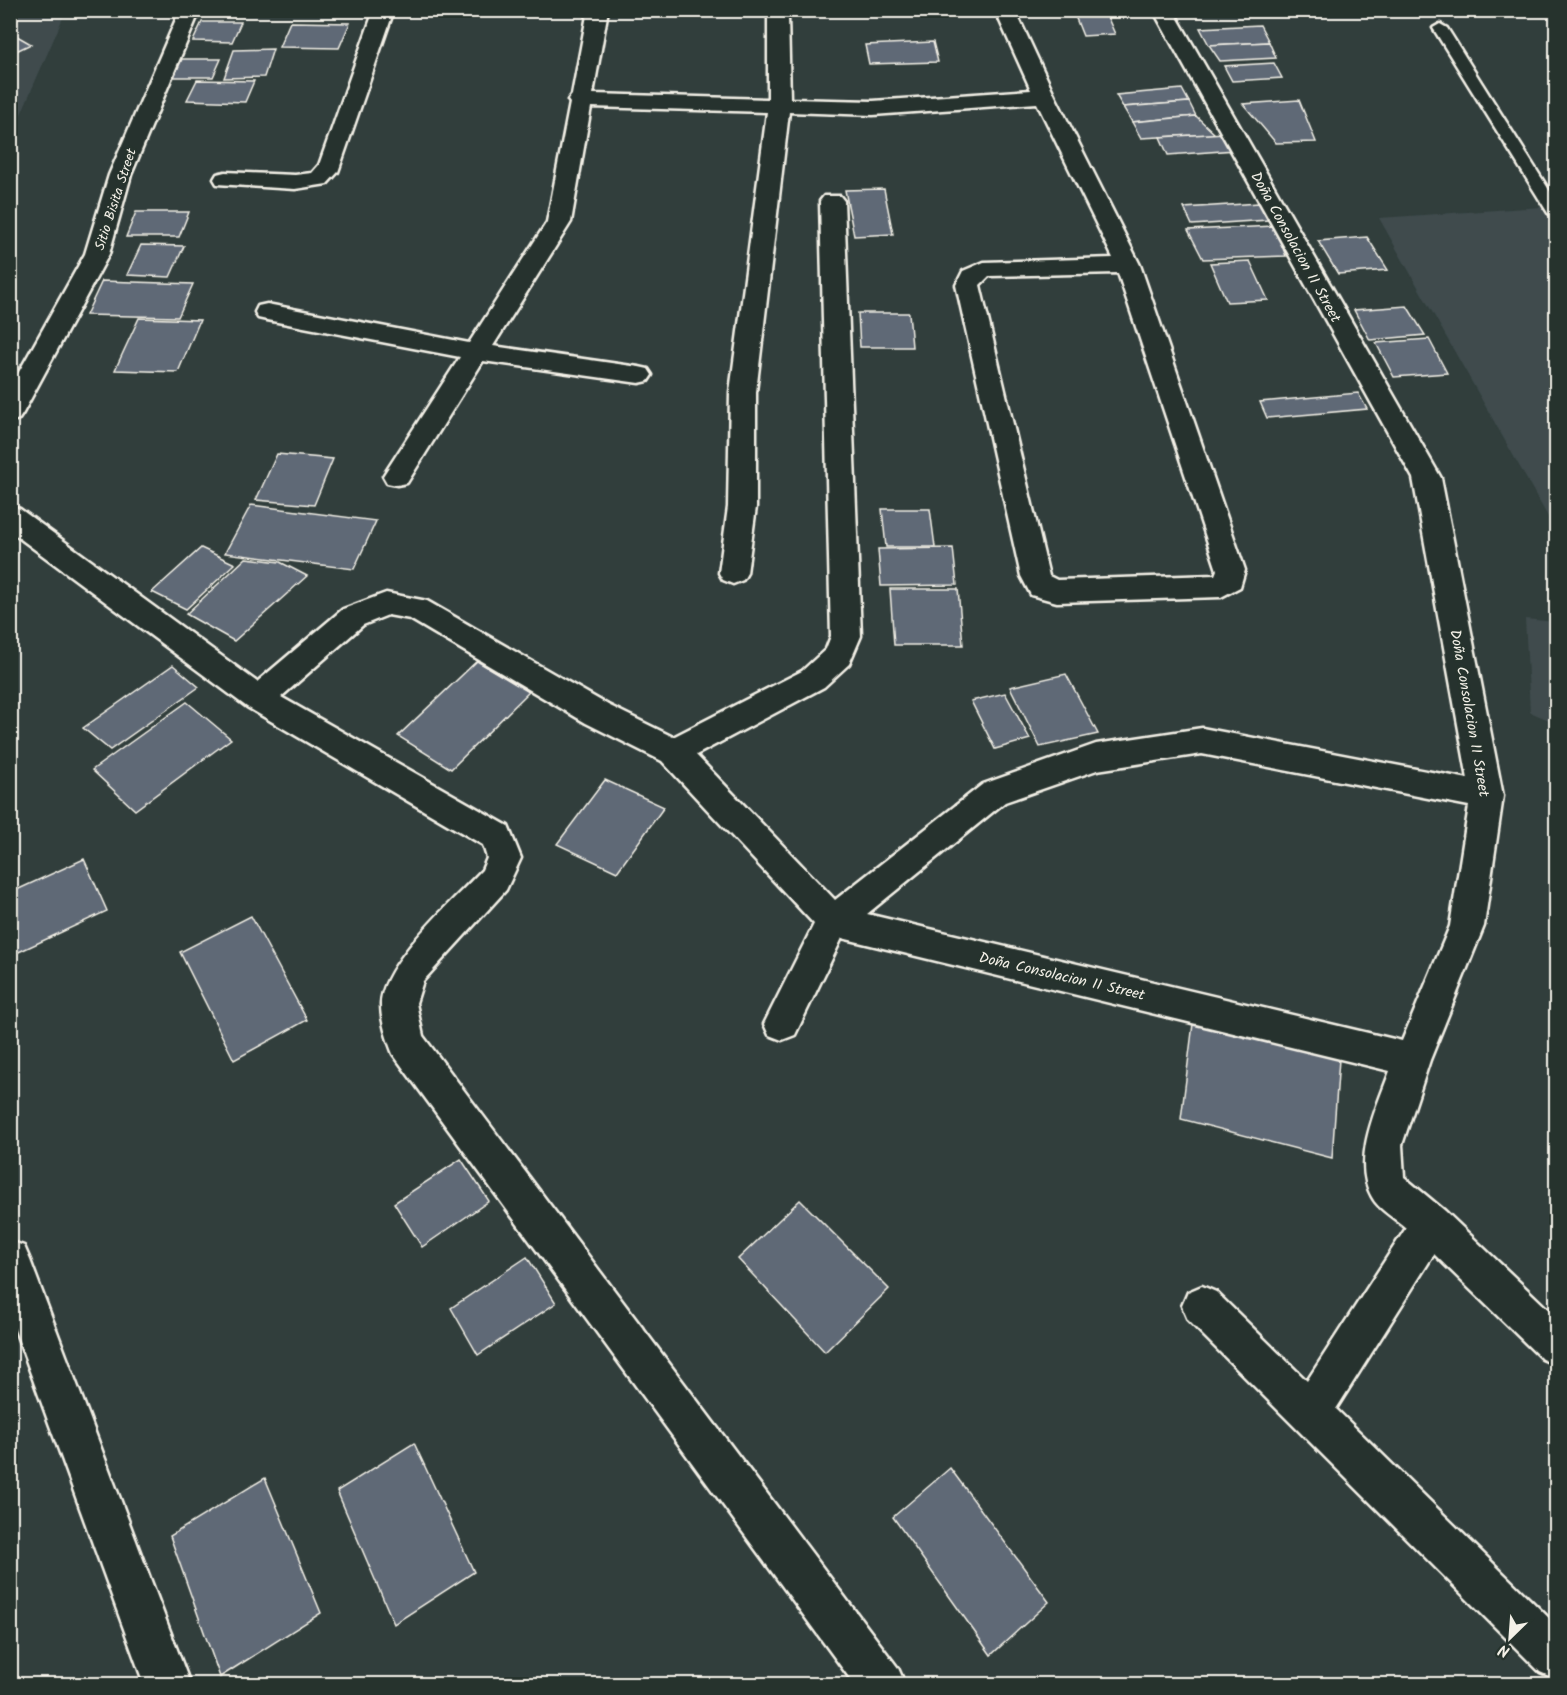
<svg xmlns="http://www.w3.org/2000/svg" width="1567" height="1695" viewBox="0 0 1567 1695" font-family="Kalam,sans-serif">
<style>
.built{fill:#3f4b4d}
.building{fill:#5f6976;stroke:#f4f1e8;stroke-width:1.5}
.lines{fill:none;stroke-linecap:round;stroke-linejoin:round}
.service-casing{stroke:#f4f1e8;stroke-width:5}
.minor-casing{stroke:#f4f1e8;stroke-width:5}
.service{fill:#26332d;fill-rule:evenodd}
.minor{fill:#26332d;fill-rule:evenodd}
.labels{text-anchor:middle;stroke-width:5;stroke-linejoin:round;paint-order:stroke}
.far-street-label{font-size:14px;fill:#f4f1e8;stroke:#26332d}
.street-label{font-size:15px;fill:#f4f1e8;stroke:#26332d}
</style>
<rect width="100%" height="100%" fill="#313e3c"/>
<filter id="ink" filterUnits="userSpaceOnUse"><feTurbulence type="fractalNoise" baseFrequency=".0167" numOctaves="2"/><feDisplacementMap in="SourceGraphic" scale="12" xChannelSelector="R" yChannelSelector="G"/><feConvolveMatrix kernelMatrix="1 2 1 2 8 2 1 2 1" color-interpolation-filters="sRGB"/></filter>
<g filter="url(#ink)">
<!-- built -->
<g class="built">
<path d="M11 11H66L11 137Z"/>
<path d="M1556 206V531L1379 218Z"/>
<path d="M1525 619 1556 622V723L1530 712Z"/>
</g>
<!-- building -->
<g class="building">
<path d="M1106 14 1115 34 1083 36 1075 16Z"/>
<path d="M202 22H241L232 42 193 41Z"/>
<path d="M290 22 350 23 339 48 279 47Z"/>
<path d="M1260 25 1269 42 1209 45 1200 28Z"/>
<path d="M10 32 31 44 10 54Z"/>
<path d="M933 42 938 62 869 64 865 45Z"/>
<path d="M1269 42 1276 58 1220 61 1209 45Z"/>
<path d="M273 49 264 77 224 78 234 50Z"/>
<path d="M182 59H221L213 77H174Z"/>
<path d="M1274 63 1282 78 1232 81 1224 66Z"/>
<path d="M197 80 254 81 245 102 187 100Z"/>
<path d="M1182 89 1189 102 1123 107 1116 95Z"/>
<path d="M1299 100 1316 142 1276 143 1243 104Z"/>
<path d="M1189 102 1196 116 1132 122 1123 107Z"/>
<path d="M1196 116 1215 134 1141 138 1132 122Z"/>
<path d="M1225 133 1235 150 1168 155 1160 137Z"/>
<path d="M884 189 893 234 854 236 845 190Z"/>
<path d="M1259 203 1268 220 1192 225 1184 208Z"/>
<path d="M136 212H189L179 237H126Z"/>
<path d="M1274 226 1286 256 1203 259 1188 230Z"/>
<path d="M1367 237 1388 270 1338 274 1318 241Z"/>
<path d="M141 245 184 246 170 277 127 275Z"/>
<path d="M1250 261 1268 300 1227 302 1210 263Z"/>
<path d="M102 281 193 284 178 317 86 315Z"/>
<path d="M1407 306 1425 335 1370 340 1354 310Z"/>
<path d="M858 313H909L912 347H860Z"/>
<path d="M139 318 200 320 178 372 115 370Z"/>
<path d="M1429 339 1447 373 1394 377 1376 343Z"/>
<path d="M1358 393 1367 409 1267 418 1260 402Z"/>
<path d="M277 454 333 459 314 505 256 500Z"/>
<path d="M251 505 376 521 354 569 225 553Z"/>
<path d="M882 509H930L935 547H886Z"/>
<path d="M201 548 235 564 186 609 152 592Z"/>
<path d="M953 548 957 585 881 586 878 549Z"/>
<path d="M246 558 280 562 307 576 234 641 186 614Z"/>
<path d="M890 589H958L963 645H894Z"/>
<path d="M477 661 529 692 451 769 398 736Z"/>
<path d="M173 665 199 687 110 750 83 728Z"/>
<path d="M1066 674 1098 734 1040 747 1010 687Z"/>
<path d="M1005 693 1030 739 995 749 971 701Z"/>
<path d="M187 702 231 739 135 810 92 770Z"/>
<path d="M605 780 664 807 617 872 557 844Z"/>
<path d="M84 859 107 911 10 956V893Z"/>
<path d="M251 916 307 1020 234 1060 180 952Z"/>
<path d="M1193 1024 1339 1059 1332 1158 1181 1119Z"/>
<path d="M461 1159 489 1201 422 1247 394 1203Z"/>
<path d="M800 1200 889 1289 825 1352 738 1259Z"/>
<path d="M527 1257 556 1303 478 1355 451 1308Z"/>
<path d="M414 1443 474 1572 394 1624 337 1491Z"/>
<path d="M950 1468 1049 1602 991 1655 893 1517Z"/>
<path d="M265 1478 321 1613 220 1677 170 1536Z"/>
</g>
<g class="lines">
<!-- service casing -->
<g class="service-casing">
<path id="service" d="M1440 24 1447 28 1556 201V218L1548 213 1433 28Z"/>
</g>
<!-- minor casing -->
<g class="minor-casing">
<g id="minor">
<path d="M180 10H200L131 175 109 254 23 413 19 419 10 422V388L85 254 109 175Z"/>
<path d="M374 10H394L338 172 327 184 295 189 217 184 214 179 217 174 225 172 295 175 312 173 319 165Z"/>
<path d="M588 10H608L593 94 768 99V16L771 12 780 10 788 16 790 99 873 101 1031 90 995 10H1015L1055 96 1140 265 1245 570 1240 587 1221 597 1057 602 1031 595 1021 576 956 285 963 271 984 262 1113 258 1037 103 873 115 789 112 756 392V507L747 573 743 580 733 584 723 580 719 573 728 507 730 392 767 112 591 107 571 222 493 346 639 367 648 369 652 375 648 381 639 383 483 361 407 483 397 485 387 483 383 476 460 357 267 320 258 318 255 312 258 306 267 304 469 343 547 222 570 103 568 100 572 95ZM1118 273 1217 570 1215 575 1057 580 1049 576 980 285 989 276Z"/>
<path d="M1153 10H1173L1441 478 1503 796 1484 926 1430 1060 1402 1145 1404 1177 1445 1211 1556 1317V1365L1542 1359 1434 1254 1336 1409 1556 1625V1679L1540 1672 1188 1320 1182 1306 1188 1292 1202 1286 1216 1292 1307 1381 1406 1228C1396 1219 1378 1209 1372 1197 1351 1160 1377 1107 1390 1071L842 938 795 1035 782 1040 769 1035 764 1024 814 924 662 761 586 723 410 619 388 615 363 625 281 697 508 826 521 858 506 890 423 981 416 1003 423 1036 898 1668 905 1684H854L393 1054C387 1039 381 1020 381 1005 380 965 455 899 482 870L487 858 483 845 247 707 10 531V506L20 509 257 682 343 609 386 593 427 601 608 705 673 737 802 671 826 649 831 636 820 201 824 196H840L844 201 861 636 849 664 824 687 696 755 835 900 983 784 1096 744 1202 728 1468 779 1413 478ZM1202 754 1469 806 1450 926 1402 1041 867 914 1005 802 1097 770Z"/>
<path d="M10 1241 24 1246 30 1260 190 1684H144L10 1316Z"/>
</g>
</g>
<!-- service -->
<use href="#service" class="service"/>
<!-- minor -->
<use href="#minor" class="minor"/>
</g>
</g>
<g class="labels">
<!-- far-street labels -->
<g class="far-street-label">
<text transform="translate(115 199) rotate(-72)" y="5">Sitio Bisita Street</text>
</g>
<!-- street labels -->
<g class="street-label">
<text transform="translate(1296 247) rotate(61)" y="5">Doña Consolacion II Street</text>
<text transform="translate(1470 713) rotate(80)" y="5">Doña Consolacion II Street</text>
<text transform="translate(1062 976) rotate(13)" y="5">Doña Consolacion II Street</text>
</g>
</g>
<!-- margin -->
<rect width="1567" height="1695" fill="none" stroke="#26332d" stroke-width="36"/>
<rect x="18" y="18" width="1531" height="1659" fill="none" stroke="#f4f1e8" stroke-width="2" filter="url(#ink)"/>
<!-- north arrow -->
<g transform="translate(1510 1638) rotate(205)" stroke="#26332d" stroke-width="4.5" paint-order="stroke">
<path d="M0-4.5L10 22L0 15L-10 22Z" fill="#f4f1e8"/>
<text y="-9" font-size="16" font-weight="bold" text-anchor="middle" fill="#f4f1e8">N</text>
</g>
</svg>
